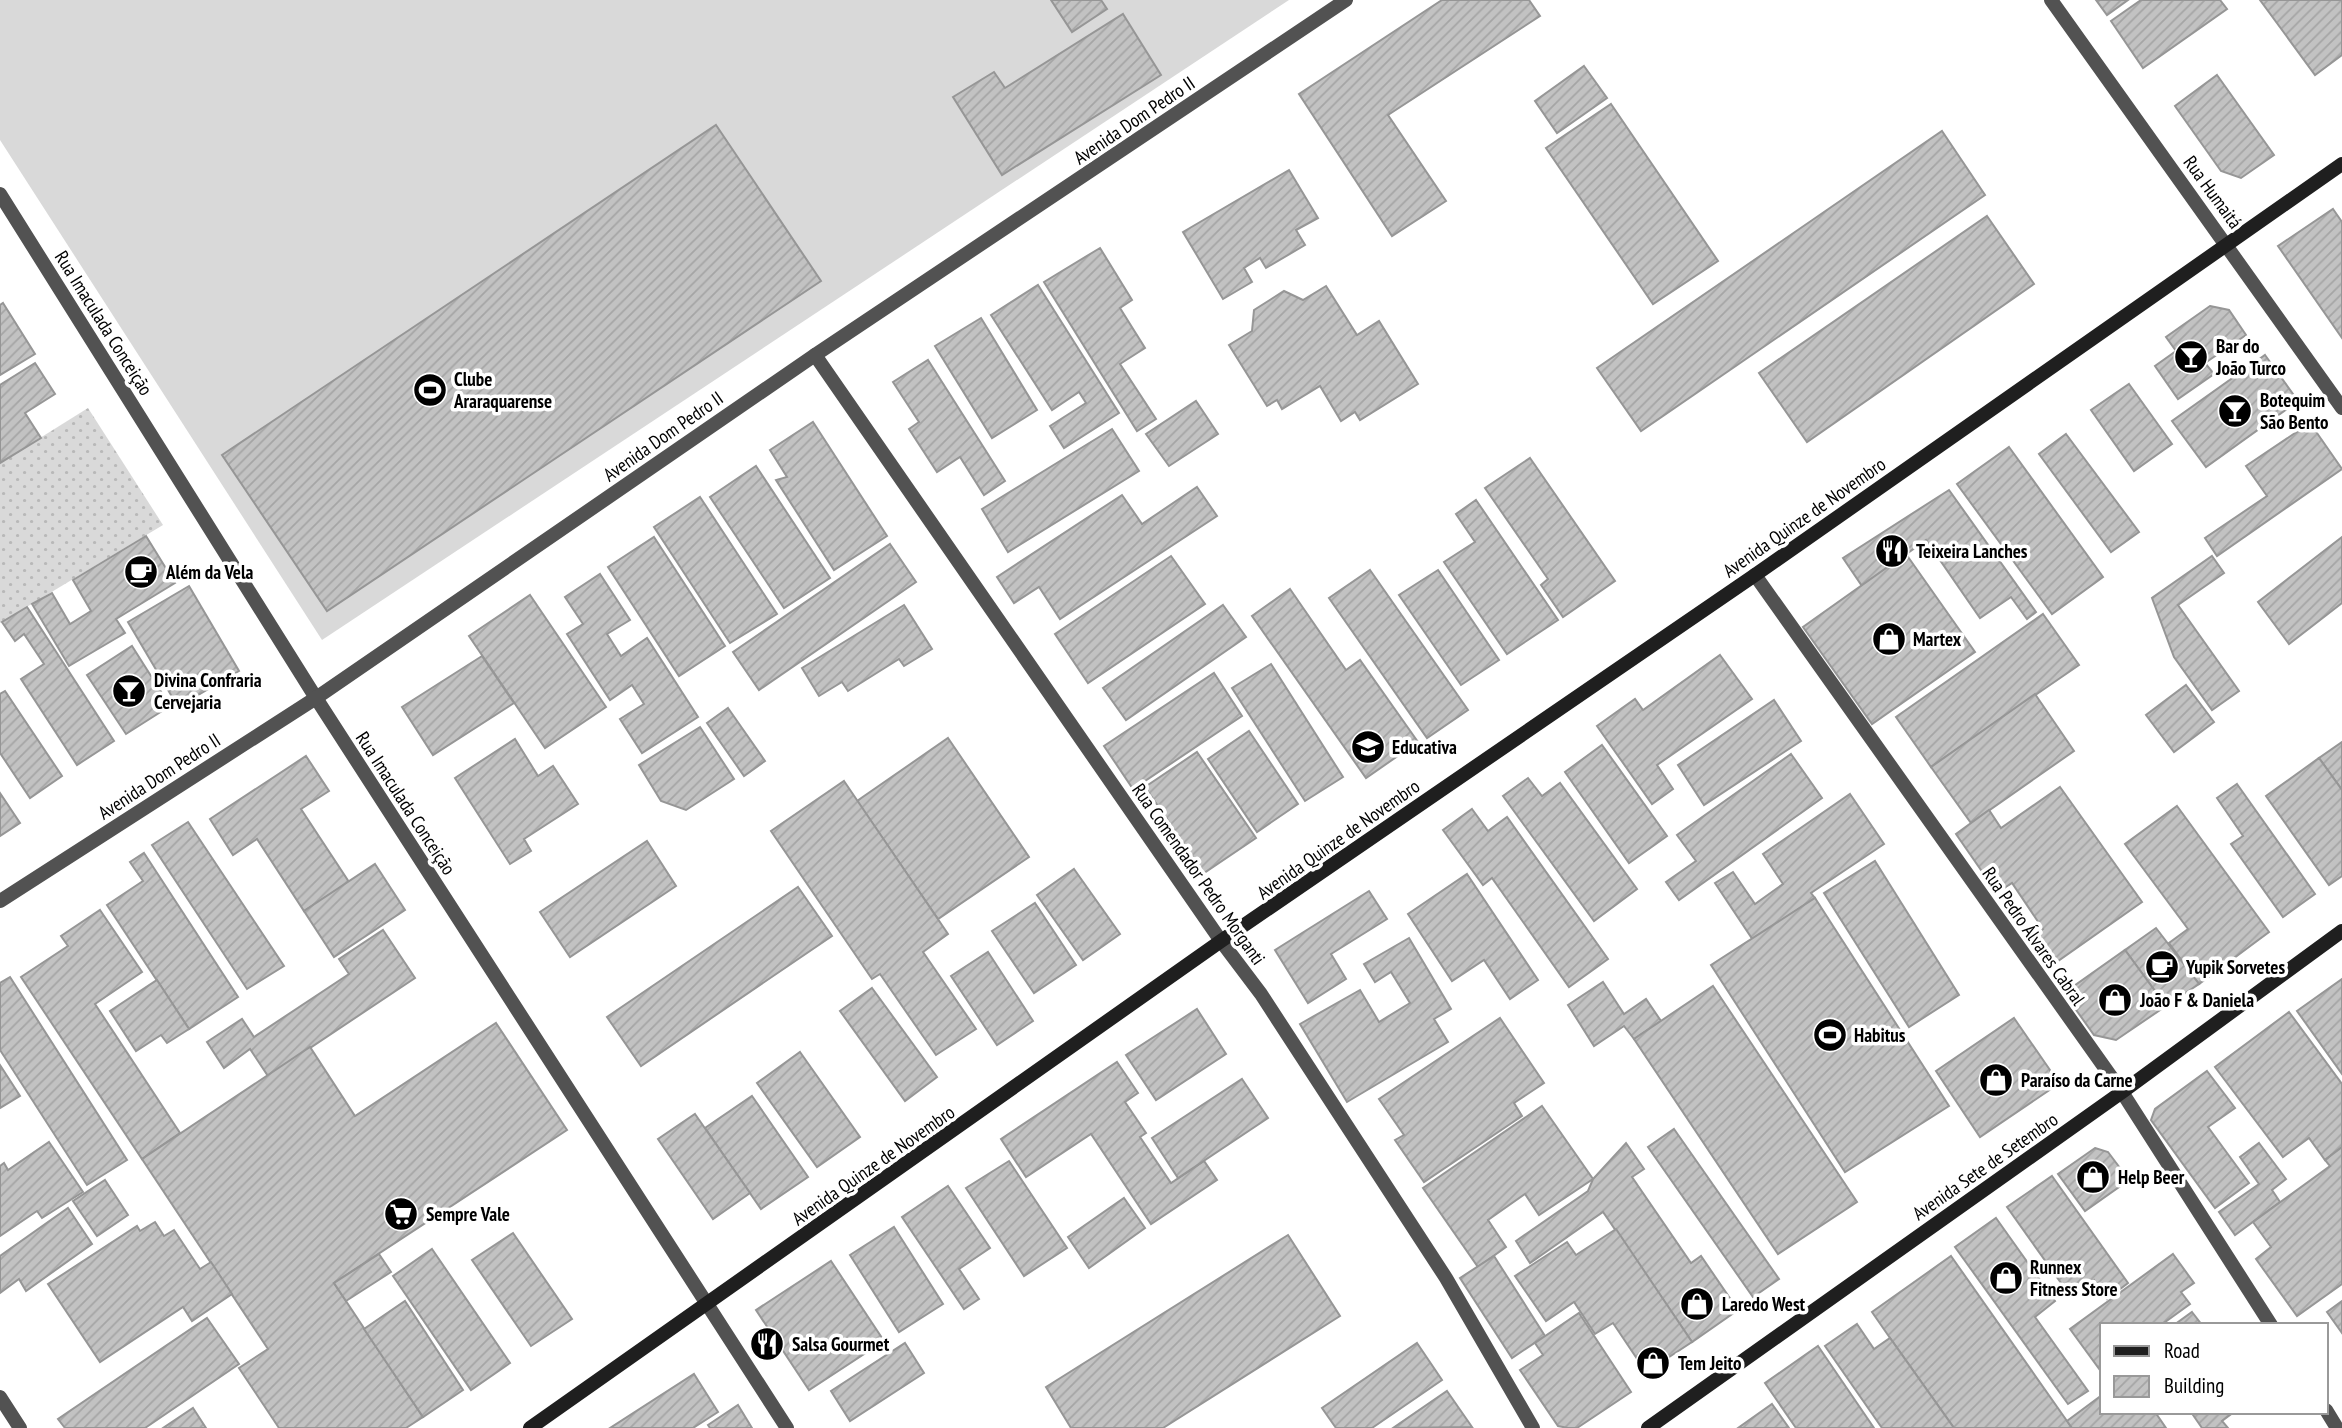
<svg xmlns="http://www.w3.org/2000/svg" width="2342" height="1428" viewBox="0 0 2342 1428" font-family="'PT Sans Narrow',sans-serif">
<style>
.grass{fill:url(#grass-dots)}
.pitch{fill:#d9d9d9}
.building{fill:url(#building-hatch);stroke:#969696;stroke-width:2}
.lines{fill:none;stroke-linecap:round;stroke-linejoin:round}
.street{stroke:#525252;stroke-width:14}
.secondary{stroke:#1f1f1f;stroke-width:14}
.labels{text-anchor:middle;stroke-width:7;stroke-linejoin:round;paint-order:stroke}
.street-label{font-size:19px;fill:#000;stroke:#fff}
.poi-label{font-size:19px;font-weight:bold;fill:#000;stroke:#fff;text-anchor:start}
</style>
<defs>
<pattern id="grass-dots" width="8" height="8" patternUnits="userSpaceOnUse" patternTransform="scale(1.75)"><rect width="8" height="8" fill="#d9d9d9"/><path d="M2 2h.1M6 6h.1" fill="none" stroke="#b8b8b8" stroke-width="1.8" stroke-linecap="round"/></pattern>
<pattern id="building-hatch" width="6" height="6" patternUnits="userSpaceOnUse" patternTransform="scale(1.75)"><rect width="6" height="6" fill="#c2c2c2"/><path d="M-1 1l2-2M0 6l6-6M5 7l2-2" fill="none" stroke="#a5a5a5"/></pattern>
</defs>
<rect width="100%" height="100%" fill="#fff"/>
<!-- grass -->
<path class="grass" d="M88 408 163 525 0 623V463Z"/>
<!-- pitch -->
<path class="pitch" d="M0 0H1289L322 640 0 140Z"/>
<!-- building -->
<g class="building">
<path d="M1051 0H1101L1107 9 1072 32Z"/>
<path d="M1442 0H1529L1540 16 1388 115 1446 201 1392 236 1299 94Z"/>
<path d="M2096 0H2128L2107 15Z"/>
<path d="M2141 0H2220L2227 9 2143 68 2111 21Z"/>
<path d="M2260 0H2342V55L2315 75Z"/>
<path d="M1123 14 1161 75 1002 175 953 97 994 72 1005 88Z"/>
<path d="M1584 66 1607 98 1557 133 1535 101Z"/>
<path d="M2217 75 2274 155 2241 178 2221 171 2175 106Z"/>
<path d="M1611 104 1718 261 1653 304 1546 148Z"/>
<path d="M716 125 821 281 327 611 222 455Z"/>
<path d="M1942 131 1985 195 1641 431 1597 368Z"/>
<path d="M1289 170 1318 218 1296 230 1305 245 1266 268 1260 258 1244 268 1252 282 1223 299 1183 232Z"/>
<path d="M2333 209 2342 222V338L2278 246Z"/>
<path d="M1987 216 2034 284 1807 442 1759 373Z"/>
<path d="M1100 248 1132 300 1120 308 1145 348 1120 364 1156 419 1137 431 1044 282Z"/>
<path d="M1038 285 1119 413 1064 448 1050 426 1086 403 1079 392 1052 410 991 315Z"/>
<path d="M1326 286 1357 335 1379 321 1418 384 1360 420 1355 412 1341 421 1320 386 1282 409 1277 400 1267 406 1229 345 1252 331 1254 310 1284 291 1303 300Z"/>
<path d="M3 303 35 354 0 375V305Z"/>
<path d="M2210 306 2229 310 2246 335 2205 363 2214 374 2178 399 2155 366 2176 351 2166 337Z"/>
<path d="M981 318 1037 410 992 438 935 346Z"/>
<path d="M2265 355 2298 401 2206 467 2172 421Z"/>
<path d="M928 360 1005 481 984 495 960 457 937 472 909 429 919 422 893 382Z"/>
<path d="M35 363 55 394 25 413 41 438 0 463V385Z"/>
<path d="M2129 384 2172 444 2134 471 2091 410Z"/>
<path d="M1196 401 1218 434 1169 466 1146 434Z"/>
<path d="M813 422 887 536 834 570 776 480 787 477 770 450Z"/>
<path d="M2310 423 2342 469 2217 556 2205 538 2267 496 2246 466Z"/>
<path d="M1112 429 1139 471 1008 552 982 509Z"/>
<path d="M2066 434 2139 532 2111 552 2039 454Z"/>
<path d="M2009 447 2103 577 2052 614 1957 484Z"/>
<path d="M1530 458 1615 581 1563 617 1541 585 1548 579 1485 488Z"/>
<path d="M756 466 830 578 784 608 710 497Z"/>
<path d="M1197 487 1217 516 1060 619 1039 587 1014 603 997 577 1122 495 1142 524Z"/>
<path d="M1949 490 2036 612 2027 619 2011 597 1980 618 1926 540 1862 586 1843 558Z"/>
<path d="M700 497 777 614 730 643 654 527Z"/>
<path d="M1476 500 1558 620 1507 654 1444 562 1475 542 1456 514Z"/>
<path d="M146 536 175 583 116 619 125 633 69 666 32 604 52 593 70 624 91 611 73 580Z"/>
<path d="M654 537 725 646 679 676 608 567Z"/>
<path d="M2342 537V603L2289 644 2258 602Z"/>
<path d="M890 544 916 582 759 690 733 652Z"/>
<path d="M1906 554 1975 652 1872 724 1803 627Z"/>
<path d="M1171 556 1205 604 1088 683 1055 634Z"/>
<path d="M2212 556 2224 573 2178 605 2239 691 2212 710 2174 657 2152 598Z"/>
<path d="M1370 570 1468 710 1427 738 1329 598Z"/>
<path d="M1438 570 1499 660 1461 685 1399 595Z"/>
<path d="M600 574 630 620 607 634 621 656 647 638 698 717 642 753 620 719 644 704 632 685 610 700 567 634 583 624 565 597Z"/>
<path d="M189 586 239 671 178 707 128 622Z"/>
<path d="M1290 589 1346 670 1360 660 1418 742 1366 778 1252 616Z"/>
<path d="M530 595 606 707 545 748 469 636Z"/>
<path d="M904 605 932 649 904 666 899 659 848 691 842 682 819 696 802 668Z"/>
<path d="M1223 605 1246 637 1126 720 1103 688Z"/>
<path d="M27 607 114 741 77 765 21 679 44 664 24 634 15 641 2 622Z"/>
<path d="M2043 614 2079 665 1931 767 1896 717Z"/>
<path d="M132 646 170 706 126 734 87 675Z"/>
<path d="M1720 655 1752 699 1657 765 1673 789 1652 804 1597 726 1635 699 1643 710Z"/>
<path d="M482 656 514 703 433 755 402 707Z"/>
<path d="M1271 664 1343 777 1305 801 1232 688Z"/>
<path d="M1214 673 1242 716 1133 789 1104 746Z"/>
<path d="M2186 685 2214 722 2174 752 2146 715Z"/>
<path d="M5 691 62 776 30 798 0 753V694Z"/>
<path d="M2035 694 2074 751 1971 823 1931 767Z"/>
<path d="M1774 700 1801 741 1704 805 1678 765Z"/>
<path d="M728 708 765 761 744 776 707 723Z"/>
<path d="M700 727 734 779 686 810 661 801 639 765Z"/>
<path d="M1249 731 1298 804 1257 832 1208 759Z"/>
<path d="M948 738 1029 857 938 919 857 801Z"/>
<path d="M515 739 538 776 553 766 578 804 524 839 531 851 510 864 455 778Z"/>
<path d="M2342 742V790L2319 758Z"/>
<path d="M1602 745 1667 836 1629 863 1565 772Z"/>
<path d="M1197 752 1256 838 1204 873 1145 787Z"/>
<path d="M1791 754 1822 798 1679 900 1666 882 1696 861 1677 835Z"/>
<path d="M306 756 329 791 301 809 349 882 304 911 257 839 233 855 210 819Z"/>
<path d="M2319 758 2342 790V876L2329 885 2266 796Z"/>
<path d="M1528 778 1542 796 1560 783 1637 889 1594 921 1503 796Z"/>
<path d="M844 781 948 934 923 952 976 1029 936 1055 880 974 872 979 771 831Z"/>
<path d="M2237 784 2315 894 2283 917 2231 844 2243 836 2217 798Z"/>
<path d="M2060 787 2142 902 2048 968 2027 940 2043 929 2012 883 1997 893 1956 834 1989 810 2001 828Z"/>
<path d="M0 793 20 823 0 836Z"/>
<path d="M1850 794 1884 844 1811 893 1815 898 1753 940 1715 883 1733 872 1755 904 1783 884 1763 854Z"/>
<path d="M2177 806 2269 932 2199 984 2169 943 2188 929 2125 844Z"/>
<path d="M1472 809 1488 831 1507 817 1608 959 1569 987 1492 878 1483 885 1443 830Z"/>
<path d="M188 822 284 966 247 989 152 845Z"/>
<path d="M647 841 676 886 570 957 540 912Z"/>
<path d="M144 853 238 997 189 1029 107 905 143 881 130 862Z"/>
<path d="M1875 861 1959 995 1909 1027 1824 893Z"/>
<path d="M375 864 405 910 334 957 304 911Z"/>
<path d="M1074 869 1120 934 1083 960 1037 895Z"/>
<path d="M1467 874 1538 980 1510 999 1484 960 1452 981 1408 914Z"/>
<path d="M798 887 832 936 641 1066 607 1017Z"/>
<path d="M1369 891 1387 919 1331 954 1346 979 1308 1003 1275 950Z"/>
<path d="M1815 898 1949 1106 1845 1172 1711 965Z"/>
<path d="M1035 903 1076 965 1034 993 992 931Z"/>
<path d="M100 910 142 972 95 1004 180 1133 142 1159 21 977 68 946 61 936Z"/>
<path d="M2156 928 2199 984 2166 1006 2125 950Z"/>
<path d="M383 930 415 978 268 1076 250 1049 224 1068 207 1042 242 1019 254 1037 349 974 339 959Z"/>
<path d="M1409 938 1451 1009 1434 1019 1448 1042 1347 1102 1300 1024 1360 990 1379 1022 1410 1003 1391 972 1375 982 1364 964Z"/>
<path d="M2125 950 2166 1006 2116 1040 2094 1035 2064 993Z"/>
<path d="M988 952 1033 1021 997 1045 951 976Z"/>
<path d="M10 977 127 1160 87 1185 0 1050V983Z"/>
<path d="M2342 979V1074L2297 1011Z"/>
<path d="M157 980 189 1029 167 1043 161 1035 136 1051 110 1011Z"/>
<path d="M1603 982 1624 1014 1646 999 1661 1021 1634 1039 1624 1026 1594 1046 1568 1005Z"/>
<path d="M1713 986 1857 1202 1778 1254 1634 1039Z"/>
<path d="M872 988 937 1077 905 1101 840 1011Z"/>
<path d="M1197 1009 1226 1054 1156 1100 1126 1055Z"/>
<path d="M2289 1012 2342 1084V1147L2325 1160 2309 1138 2283 1157 2215 1067Z"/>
<path d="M1500 1018 1544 1083 1514 1103 1522 1116 1424 1182 1395 1140 1404 1135 1379 1099Z"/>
<path d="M2014 1018 2050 1070 2051 1089 1980 1137 1936 1071Z"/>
<path d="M496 1023 567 1130 334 1283 423 1417 406 1428H279L239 1368 268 1349 142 1159 310 1047 355 1116Z"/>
<path d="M800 1052 860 1137 817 1167 757 1083Z"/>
<path d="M1117 1062 1138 1093 1125 1102 1146 1133 1140 1137 1171 1183 1204 1161 1217 1180 1151 1224 1091 1134 1026 1177 1001 1139Z"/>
<path d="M0 1065 20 1096 0 1108Z"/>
<path d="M2207 1071 2235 1108 2208 1127 2249 1183 2215 1208 2151 1120 2155 1109Z"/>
<path d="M1242 1079 1268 1118 1178 1178 1152 1138Z"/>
<path d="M752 1096 808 1177 761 1209 705 1128Z"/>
<path d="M1542 1106 1593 1179 1539 1215 1525 1194 1488 1220 1506 1247 1478 1267 1423 1188Z"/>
<path d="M695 1114 750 1193 713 1219 658 1139Z"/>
<path d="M1674 1129 1779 1279 1753 1297 1648 1147Z"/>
<path d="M49 1142 83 1192 42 1218 37 1211 0 1236V1166L4 1163 8 1170Z"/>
<path d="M1626 1143 1644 1169 1632 1177 1691 1263 1701 1256 1738 1310 1692 1342 1603 1212 1530 1263 1516 1241 1588 1191 1593 1179Z"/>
<path d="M2259 1143 2286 1179 2272 1190 2280 1202 2235 1235 2219 1212 2259 1184 2240 1157Z"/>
<path d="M2342 1147V1284L2297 1316 2256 1259 2271 1247 2253 1222 2330 1166 2325 1160Z"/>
<path d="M2095 1148 2108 1152 2129 1180 2085 1211 2058 1174Z"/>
<path d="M1009 1161 1067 1248 1024 1276 966 1188Z"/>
<path d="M2052 1176 2128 1283 2107 1299 2094 1280 2071 1297 2007 1207Z"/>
<path d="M105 1180 128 1215 97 1236 73 1201Z"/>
<path d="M948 1186 990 1248 959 1269 979 1299 964 1309 902 1217Z"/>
<path d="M1124 1198 1145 1228 1089 1268 1068 1237Z"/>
<path d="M68 1208 92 1244 26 1291 19 1279 0 1293V1256Z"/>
<path d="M1996 1218 2055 1301 2035 1317 2088 1391 2068 1404 1955 1247Z"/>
<path d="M155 1222 164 1236 174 1230 200 1269 211 1262 232 1294 192 1321 183 1307 100 1362 48 1284 137 1226 140 1231Z"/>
<path d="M894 1227 943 1304 899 1332 850 1255Z"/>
<path d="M1616 1229 1692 1342 1646 1372 1613 1323 1595 1334 1574 1302 1546 1321 1515 1276 1567 1242 1576 1255Z"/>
<path d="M513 1233 572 1319 531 1346 472 1260Z"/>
<path d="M1288 1235 1340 1316 1163 1428H1071L1046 1387Z"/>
<path d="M432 1249 510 1363 471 1390 393 1276Z"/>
<path d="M379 1254 391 1272 346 1301 334 1283Z"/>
<path d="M2173 1254 2194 1283 2181 1292 2190 1304 2161 1325H2102L2100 1370 2070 1329Z"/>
<path d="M1494 1256 1545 1336 1512 1358 1460 1278Z"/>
<path d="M1951 1256 2067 1421 2072 1428H1954L1890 1338 1872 1312Z"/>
<path d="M831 1261 884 1341 809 1390 756 1310Z"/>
<path d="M405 1301 463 1390 423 1417 364 1329Z"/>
<path d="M2342 1301V1333L2327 1312Z"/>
<path d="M2192 1312 2202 1325H2174Z"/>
<path d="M1579 1313 1631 1392 1577 1428H1568L1558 1426 1520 1370 1543 1355 1535 1343Z"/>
<path d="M207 1318 239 1364 145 1428H65L58 1419Z"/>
<path d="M1857 1324 1874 1349 1890 1338 1954 1428H1882L1825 1346Z"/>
<path d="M905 1343 924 1373 850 1421 831 1391Z"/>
<path d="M1417 1343 1442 1380 1372 1428H1336L1322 1408Z"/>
<path d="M1818 1346 1874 1428H1796L1765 1383Z"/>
<path d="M694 1374 718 1412 693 1428H610Z"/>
<path d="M1447 1391 1472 1427 1393 1428Z"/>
<path d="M2102 1395V1412H2155L2166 1428H2072L2067 1421Z"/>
<path d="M1772 1404 1789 1428H1738Z"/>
<path d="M738 1405 752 1428H710L708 1425Z"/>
<path d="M193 1408 206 1428H163Z"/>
<path d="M2191 1412H2234L2222 1421 2228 1428H2202Z"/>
</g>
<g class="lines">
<!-- street -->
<g class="street">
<path d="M2051 0 2342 408"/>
<path d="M0 194 316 698 787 1428"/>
<path d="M815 355 1221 941 1261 994 1446 1278 1533 1428"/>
<path d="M1755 575 2122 1092 2271 1325"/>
<path d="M0 901 316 698 815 355 1346 0"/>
<path d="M0 1397 20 1428"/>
<path d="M2326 1410 2337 1428"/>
</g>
<!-- secondary -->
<g class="secondary">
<path d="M530 1428 1221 941 1755 575 2342 164"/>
<path d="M1648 1428 2122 1092 2342 931"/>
</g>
</g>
<!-- icons -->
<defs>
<g id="bar-disc" transform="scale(1.75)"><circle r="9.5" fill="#000" stroke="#fff"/><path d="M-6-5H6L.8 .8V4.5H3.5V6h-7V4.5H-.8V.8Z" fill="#fff"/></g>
<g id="stadium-disc" transform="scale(1.75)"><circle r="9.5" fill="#000" stroke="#fff"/><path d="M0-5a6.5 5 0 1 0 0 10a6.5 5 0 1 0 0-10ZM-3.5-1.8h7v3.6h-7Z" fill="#fff"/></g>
<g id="restaurant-disc" transform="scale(1.75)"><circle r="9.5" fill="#000" stroke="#fff"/><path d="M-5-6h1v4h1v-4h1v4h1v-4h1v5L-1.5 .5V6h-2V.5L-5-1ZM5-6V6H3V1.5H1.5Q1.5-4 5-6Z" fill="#fff"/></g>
<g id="cafe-disc" transform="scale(1.75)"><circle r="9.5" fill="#000" stroke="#fff"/><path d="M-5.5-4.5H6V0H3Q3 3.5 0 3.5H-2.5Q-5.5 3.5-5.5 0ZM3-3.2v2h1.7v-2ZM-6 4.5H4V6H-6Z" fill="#fff"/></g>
<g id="shop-disc" transform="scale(1.75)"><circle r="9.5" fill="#000" stroke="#fff"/><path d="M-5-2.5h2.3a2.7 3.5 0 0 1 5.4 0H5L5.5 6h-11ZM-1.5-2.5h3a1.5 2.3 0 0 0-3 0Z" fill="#fff"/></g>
<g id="school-disc" transform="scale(1.75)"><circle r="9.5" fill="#000" stroke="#fff"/><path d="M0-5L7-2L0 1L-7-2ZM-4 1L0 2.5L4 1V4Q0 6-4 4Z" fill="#fff"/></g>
<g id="supermarket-disc" transform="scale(1.75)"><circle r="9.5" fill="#000" stroke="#fff"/><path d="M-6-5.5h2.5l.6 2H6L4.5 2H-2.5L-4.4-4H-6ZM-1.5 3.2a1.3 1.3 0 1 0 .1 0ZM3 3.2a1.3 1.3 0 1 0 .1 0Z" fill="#fff"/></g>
</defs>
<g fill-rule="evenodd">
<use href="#bar-disc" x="2191" y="357"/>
<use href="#stadium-disc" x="430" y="390"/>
<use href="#bar-disc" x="2235" y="411"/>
<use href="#restaurant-disc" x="1892" y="551"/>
<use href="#cafe-disc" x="141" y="572"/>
<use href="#shop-disc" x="1889" y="639"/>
<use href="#bar-disc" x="129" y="691"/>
<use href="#school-disc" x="1368" y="747"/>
<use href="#cafe-disc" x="2162" y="967"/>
<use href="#shop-disc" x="2115" y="1000"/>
<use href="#stadium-disc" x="1830" y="1035"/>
<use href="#shop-disc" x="1996" y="1080"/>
<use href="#shop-disc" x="2093" y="1177"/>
<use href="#supermarket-disc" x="401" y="1214"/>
<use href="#shop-disc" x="2006" y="1278"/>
<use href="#shop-disc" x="1697" y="1304"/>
<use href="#restaurant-disc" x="767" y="1344"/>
<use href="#shop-disc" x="1653" y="1363"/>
</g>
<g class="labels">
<!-- street labels -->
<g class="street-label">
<text transform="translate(1134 120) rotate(-34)" y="7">Avenida Dom Pedro II</text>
<text transform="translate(2213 192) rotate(54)" y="7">Rua Humaitá</text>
<text transform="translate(104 323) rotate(58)" y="7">Rua Imaculada Conceição</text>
<text transform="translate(663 436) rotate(-35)" y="7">Avenida Dom Pedro II</text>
<text transform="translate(1804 517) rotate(-35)" y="7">Avenida Quinze de Novembro</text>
<text transform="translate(159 776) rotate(-33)" y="7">Avenida Dom Pedro II</text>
<text transform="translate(406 803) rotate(57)" y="7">Rua Imaculada Conceição</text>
<text transform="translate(1338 839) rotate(-35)" y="7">Avenida Quinze de Novembro</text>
<text transform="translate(1199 874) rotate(55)" y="7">Rua Comendador Pedro Morganti</text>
<text transform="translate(2034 936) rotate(55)" y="7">Rua Pedro Álvares Cabral</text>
<text transform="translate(873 1165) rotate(-35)" y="7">Avenida Quinze de Novembro</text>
<text transform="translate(1985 1166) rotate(-35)" y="7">Avenida Sete de Setembro</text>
</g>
<!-- poi labels -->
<g class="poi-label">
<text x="2216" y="353">Bar do<tspan x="2216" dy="22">João Turco</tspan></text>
<text x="454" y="386">Clube<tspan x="454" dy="22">Araraquarense</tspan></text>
<text x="2260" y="407">Botequim<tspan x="2260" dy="22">São Bento</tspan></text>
<text x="1916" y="558">Teixeira Lanches</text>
<text x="166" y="579">Além da Vela</text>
<text x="1913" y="646">Martex</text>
<text x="154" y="687">Divina Confraria<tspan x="154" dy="22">Cervejaria</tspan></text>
<text x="1392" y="754">Educativa</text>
<text x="2186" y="974">Yupik Sorvetes</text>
<text x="2140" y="1007">João F &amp; Daniela</text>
<text x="1854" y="1042">Habitus</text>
<text x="2021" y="1087">Paraíso da Carne</text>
<text x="2118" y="1184">Help Beer</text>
<text x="426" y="1221">Sempre Vale</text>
<text x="2030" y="1274">Runnex<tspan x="2030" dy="22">Fitness Store</tspan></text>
<text x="1722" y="1311">Laredo West</text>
<text x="792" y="1351">Salsa Gourmet</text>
<text x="1678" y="1370">Tem Jeito</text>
</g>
</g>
<!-- legend -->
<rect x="2100" y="1323" width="228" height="91" fill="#ffffff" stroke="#999999" stroke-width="2"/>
<rect x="2114" y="1346" width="35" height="10" fill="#1f1f1f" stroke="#999999" stroke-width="2"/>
<text x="2164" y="1358" font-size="21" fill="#000000">Road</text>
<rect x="2114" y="1376" width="35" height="21" fill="url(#building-hatch)" stroke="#999999" stroke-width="2"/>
<text x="2164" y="1393" font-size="21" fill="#000000">Building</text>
</svg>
